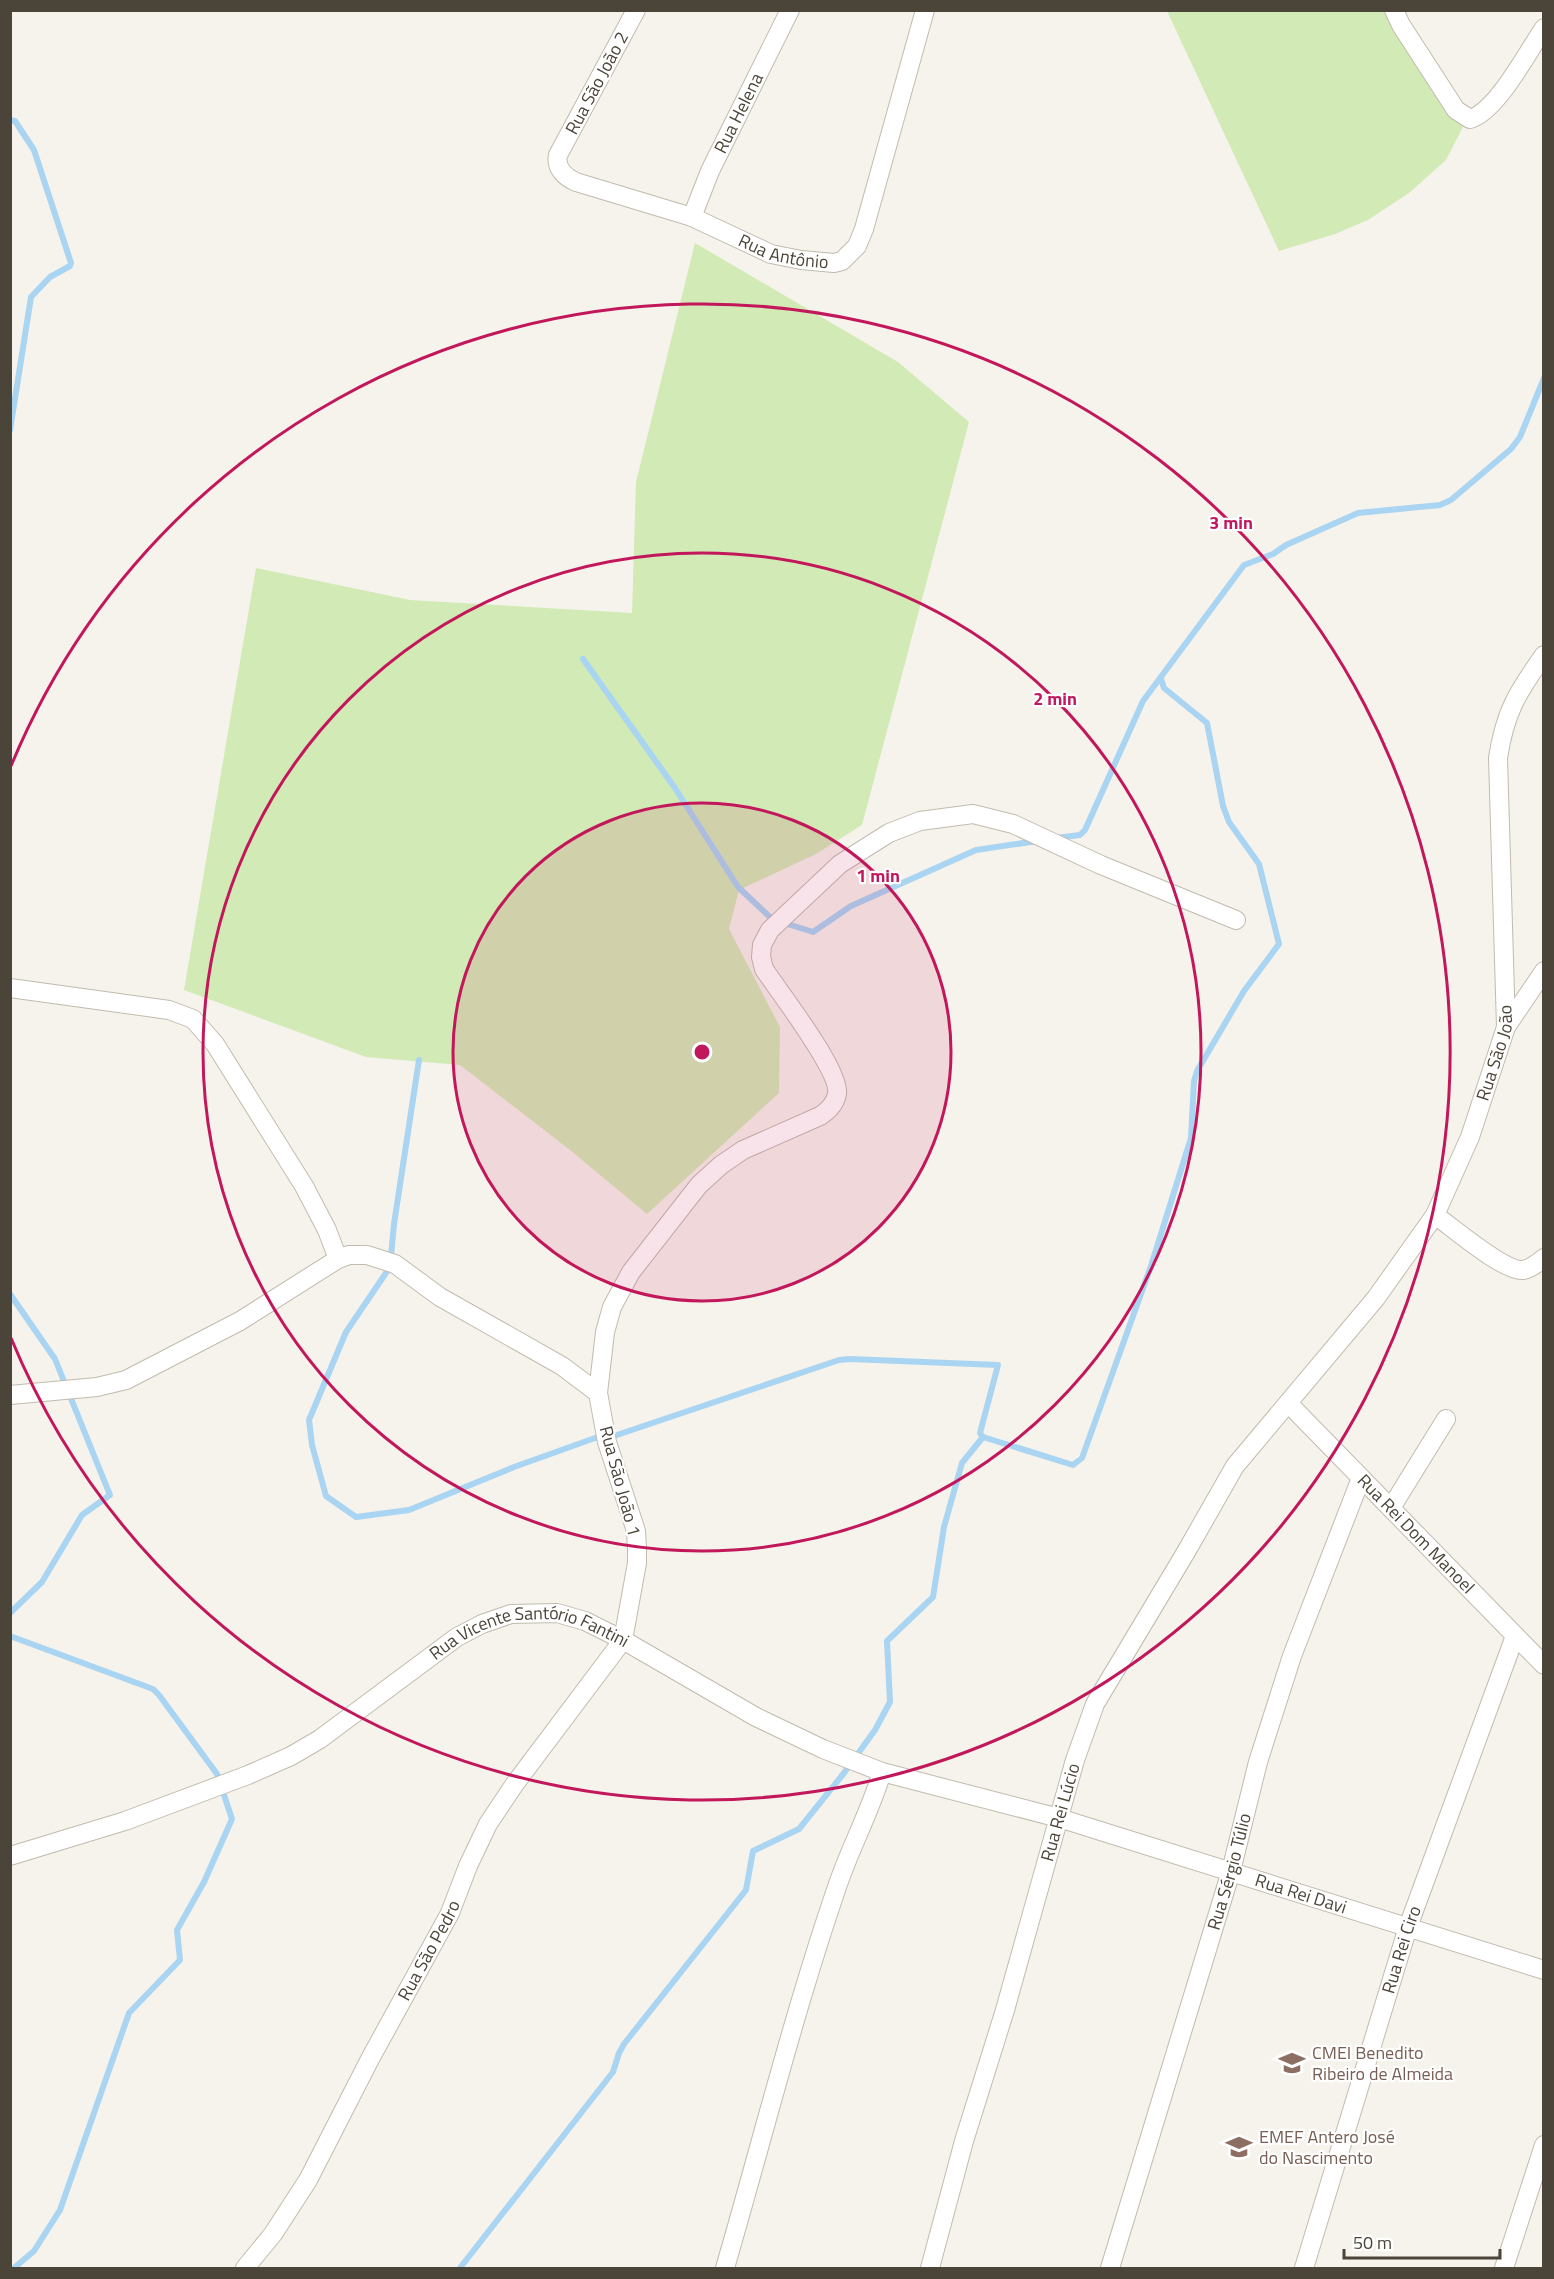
<svg xmlns="http://www.w3.org/2000/svg" width="1554" height="2279" viewBox="0 0 1554 2279" font-family="'Titillium Web',sans-serif">
<style>
.green{fill:#d2eab5}
.lines{fill:none;stroke-linecap:round;stroke-linejoin:round}
.stream{stroke:#a9d4f2;stroke-width:6}
.street-casing{stroke:#c2bbae;stroke-width:20}
.street{stroke:#fff;stroke-width:18}
.ring{fill:none;stroke:#c2185b;stroke-width:3}
.labels{text-anchor:middle;stroke-width:4.5;stroke-linejoin:round;paint-order:stroke}
.street-label{font-size:18px;fill:#4b4439;stroke:#fff}
.education-label{font-size:18px;fill:#785e54;stroke:#fff;text-anchor:start}
.centre{fill:#c2185b;stroke:#fff;stroke-width:3}
.ring-label{font-size:18px;text-anchor:middle;font-weight:bold;fill:#c2185b;stroke:#fff;stroke-width:4.5;stroke-linejoin:round;paint-order:stroke}
</style>
<rect width="100%" height="100%" fill="#f6f3ec"/>
<!-- green -->
<g class="green">
<path d="M1167 11H1393L1417 56 1471 111 1446 160 1409 193 1368 220 1335 234 1279 251Z"/>
<path d="M695 243 898 362 969 422 862 825 816 854 739 890 729 929 780 1027 779 1093 647 1214 570 1150 460 1065 366 1057 184 990 256 568 410 600 632 613 636 482Z"/>
</g>
<g class="lines">
<!-- stream -->
<g class="stream">
<path d="M10 120 15 121 34 150 71 263 70 266 50 277 31 297 10 430"/>
<path d="M583 659 675 788 738 887 772 919 813 932 851 906 976 850 1037 841"/>
<path d="M1056 838 1080 835 1085 830 1143 701 1244 565 1273 554 1286 545 1358 513 1440 505 1451 500 1511 449 1520 437 1544 378"/>
<path d="M419 1060 394 1224 390 1267 346 1332 309 1420 312 1445 326 1496 356 1517 409 1510 514 1467 595 1438 611 1437 839 1360 850 1359 998 1365 980 1433 983 1437 1073 1465 1082 1458 1151 1266 1191 1138 1194 1081 1197 1071 1244 991 1279 944 1259 864 1229 822 1223 806 1207 723 1164 688 1161 679"/>
<path d="M10 1294 55 1359 110 1495 82 1515 42 1582 10 1613"/>
<path d="M10 1636 153 1689 159 1695 217 1774 232 1819 204 1882 177 1930 180 1960 129 2013 60 2210 34 2251 14 2268"/>
<path d="M460 2268 613 2072 619 2053 624 2044 746 1890 753 1851 799 1829 844 1773 875 1730 890 1702 887 1641 933 1597 944 1527 962 1463 983 1437"/>
</g>
<!-- street casing -->
<g class="street-casing">
<g id="street">
<path id="s1" d="M636 10 558 155C555 168 565 177 576 182L692 217 771 254 801 260 834 263 842 261 857 246 864 229 925 10"/>
<path d="M1394 10 1401 25 1456 110 1470 119C1497 111 1527 53 1544 28"/>
<path id="s2" d="M692 217 710 171 790 10"/>
<path d="M10 988 169 1010 193 1019 215 1044 304 1186 327 1230 338 1259"/>
<path d="M1506 1027 1544 971"/>
<path d="M1435 1215C1452 1227 1504 1272 1523 1270 1530 1269 1538 1263 1544 1258"/>
<path d="M10 1395 97 1387 126 1380 240 1321 338 1259 349 1255H367L395 1264 440 1297 562 1366 598 1393"/>
<path id="s3" d="M1288 1403 1544 1665"/>
<path d="M1391 1508 1446 1419"/>
<path id="s4" d="M10 1856 125 1821 248 1775 291 1756 320 1739 457 1637 482 1624 511 1614 557 1613 585 1621 623 1640 756 1717 823 1749 882 1772 1059 1818 1544 1970"/>
<path id="s5" d="M245 2268 273 2234 308 2180 370 2059 450 1913 468 1866 488 1824 514 1785 623 1640 637 1563V1549L636 1531 607 1442 598 1393 605 1332 612 1307 631 1272 699 1185 721 1165 743 1150 820 1116C828 1111 835 1104 837 1094 841 1071 779 992 764 969L761 957 762 945 770 930 840 864 889 833 920 821 973 814 1013 824 1101 865 1236 920"/>
<path d="M725 2268C762 2141 794 2012 837 1887 850 1848 870 1812 882 1772"/>
<path id="s6" d="M930 2268 964 2141 1005 2010 1075 1760 1095 1704 1186 1552 1235 1466 1376 1298 1435 1215 1470 1137 1506 1027 1498 758C1505 712 1517 693 1544 655"/>
<path id="s7" d="M1110 2268 1231 1871 1258 1762 1292 1656 1361 1478"/>
<path id="s8" d="M1304 2268 1408 1927 1515 1636"/>
<path d="M1504 2268 1544 2145"/>
</g>
</g>
<!-- street -->
<use href="#street" class="street"/>
</g>
<!-- distance rings -->
<circle cx="702" cy="1052" r="249" fill="#c2185b" fill-opacity=".12"/>
<g class="ring">
<circle cx="702" cy="1052" r="249"/>
<circle cx="702" cy="1052" r="499"/>
<path d="M11 766A748 748 0 1 1 11 1338"/>
</g>
<!-- icons -->
<defs>
<g id="school-bare" transform="scale(2.07)"><path d="M0-5L7-2L0 1L-7-2ZM-4 1L0 2.5L4 1V4Q0 6-4 4Z" fill="#8d6e63" stroke="#fff" stroke-width="2.5" paint-order="stroke"/></g>
</defs>
<g fill-rule="evenodd">
<use href="#school-bare" x="1292" y="2063"/>
<use href="#school-bare" x="1239" y="2147"/>
</g>
<g class="labels">
<!-- street labels -->
<g class="street-label">
<text transform="translate(597 83) rotate(-62)" y="6">Rua São João 2</text>
<text dy="6" stroke="none"><textPath href="#s2" startOffset="114">Rua Helena</textPath></text>
<text dy="6" stroke="none"><textPath href="#s1" startOffset="420">Rua Antônio</textPath></text>
<text dy="6" stroke="none"><textPath href="#s6" startOffset="1359">Rua São João</textPath></text>
<text transform="translate(620 1481) rotate(75)" y="6">Rua São João 1</text>
<text dy="6" stroke="none"><textPath href="#s3" startOffset="183">Rua Rei Dom Manoel</textPath></text>
<text dy="6" stroke="none"><textPath href="#s4" startOffset="578">Rua Vicente Santório Fantini</textPath></text>
<text dy="6" stroke="none"><textPath href="#s6" startOffset="474">Rua Rei Lúcio</textPath></text>
<text dy="6" stroke="none"><textPath href="#s7" startOffset="414">Rua Sérgio Túlio</textPath></text>
<text dy="6" stroke="none"><textPath href="#s4" startOffset="1407">Rua Rei Davi</textPath></text>
<text dy="6" stroke="none"><textPath href="#s8" startOffset="333">Rua Rei Ciro</textPath></text>
<text dy="6" stroke="none"><textPath href="#s5" startOffset="368">Rua São Pedro</textPath></text>
</g>
<!-- education labels -->
<g class="education-label">
<text x="1312" y="2059">CMEI Benedito<tspan x="1312" dy="21">Ribeiro de Almeida</tspan></text>
<text x="1259" y="2143">EMEF Antero José<tspan x="1259" dy="21">do Nascimento</tspan></text>
</g>
</g>
<circle cx="702" cy="1052" r="9" class="centre"/>
<g class="ring-label">
<text x="1231" y="529">3 min</text>
<text x="1055" y="705">2 min</text>
<text x="878" y="882">1 min</text>
</g>
<!-- border -->
<rect width="1554" height="2279" fill="none" stroke="#4b4439" stroke-width="24"/>
<!-- scale -->
<path d="M1344 2249v9h156v-9" fill="none" stroke="#4b4439" stroke-width="3"/>
<text x="1353" y="2249" font-size="18" fill="#4b4439" stroke="#ffffff" stroke-width="4.5" paint-order="stroke">50 m</text>
</svg>
